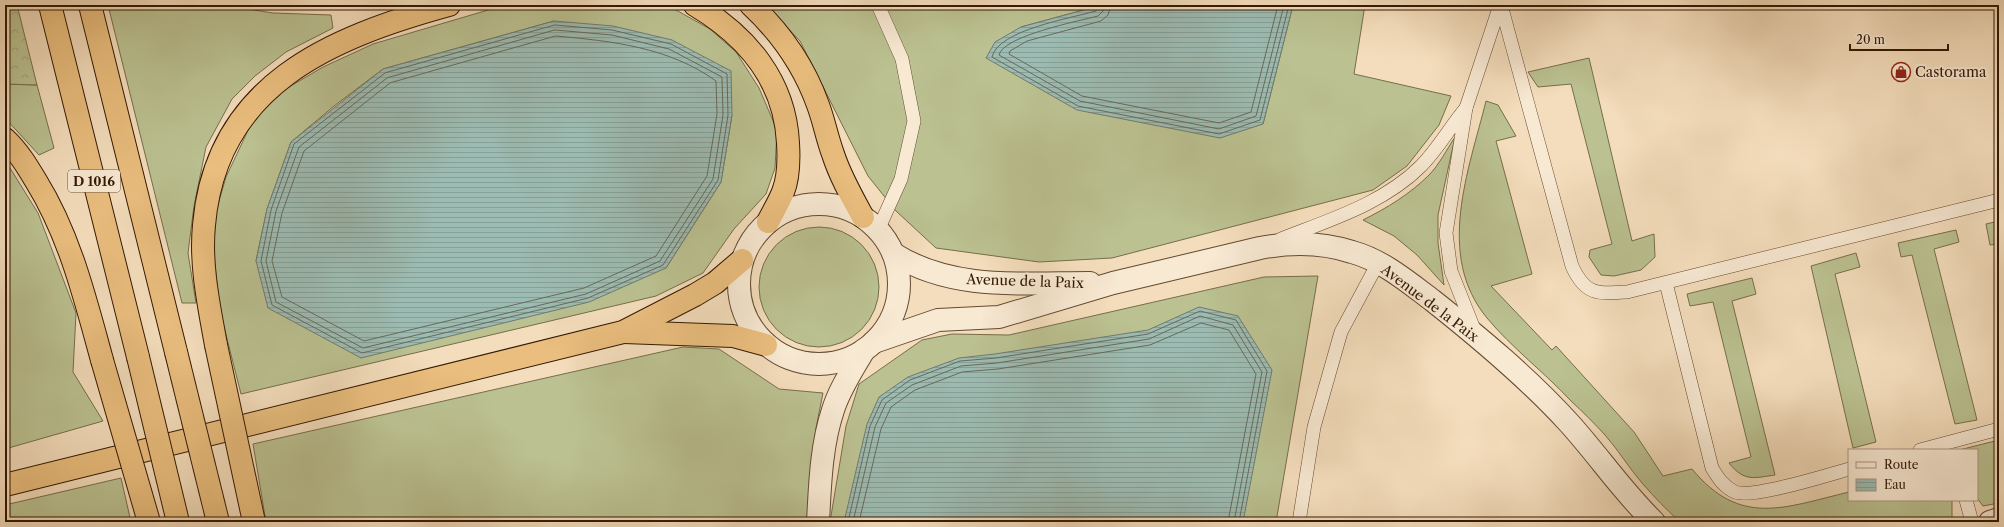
<svg xmlns="http://www.w3.org/2000/svg" width="2004" height="527" viewBox="0 0 2004 527" font-family="'Libre Caslon Text',serif">
<style>
.grass{fill:#bbc191;stroke:#776d4a;fill-rule:evenodd}
.forest{fill:url(#forest-crowns);stroke:#776d4a}
.water{fill:url(#water-rules);stroke:#727a6c}
.lines{fill:none;stroke-linecap:round;stroke-linejoin:round}
.shore{stroke:#686a5a;stroke-width:1}
.lane-casing{stroke:#634a31;stroke-width:14}
.street-casing{stroke:#634a31;stroke-width:24}
.highway-casing{stroke:#331903;stroke-width:24}
.lane{stroke:#f8e9d3;stroke-width:13}
.street{stroke:#f8e9d3;stroke-width:22}
.highway{stroke:#eabe7e;stroke-width:22}
.highway-bridge-casing{stroke:#331903;stroke-width:24;stroke-linecap:butt}
.highway-bridge{stroke:#eabe7e;stroke-width:22}
.labels{text-anchor:middle;stroke-width:4;stroke-linejoin:round;paint-order:stroke}
.shield{fill:#f8e9d3;stroke:#6e5741;stroke-width:1}
.shield-label{font-size:13px;font-weight:bold;fill:#331903}
.poi-label{font-size:14px;fill:#331903;stroke:#f8e9d3;text-anchor:start}
.street-label{font-size:14px;fill:#331903;stroke:#f8e9d3}
</style>
<defs>
<pattern id="forest-crowns" width="20" height="18" patternUnits="userSpaceOnUse"><rect width="20" height="18" fill="#bbc191"/><path d="M2 6a3 3 0 1 1 6 0M12 15a3 3 0 1 1 6 0" fill="none" stroke="#a1a57b"/></pattern>
<pattern id="water-rules" width="6" height="5" patternUnits="userSpaceOnUse"><rect width="6" height="5" fill="#9cbbb2"/><path d="M0 2.5h6" fill="none" stroke="#87a097"/></pattern>
</defs>
<rect width="100%" height="100%" fill="#f4ddbc"/>
<filter id="stains"><feTurbulence type="fractalNoise" baseFrequency=".005" numOctaves="4"/><feColorMatrix values="0 0 0 0 .2 0 0 0 0 .09 0 0 0 0 .02 0 0 0 .5 -.17"/></filter>
<radialGradient id="worn" r=".72"><stop offset=".6" stop-color="#630" stop-opacity="0"/><stop offset="1" stop-color="#630" stop-opacity=".3"/></radialGradient>
<!-- grass -->
<g class="grass">
<path d="M108 5H223L273 13 331 15 333 28 286 52 255 76 232 99 206 147 194 206 188 253 196 303H182Z"/>
<path d="M505 5H659L676 10 710 29 736 52 759 88 777 130 775 168 766 194 734 229 703 273 656 296 241 394 220 311 211 229 226 177 252 122 284 90 323 67 373 44ZM554 21 732 115 721 182 666 268 256 261 267 209 291 142 334 106 383 69Z"/>
<path d="M766 5H1102L1021 27 1263 124 1293 5H1365L1354 74 1451 96 1439 125 1407 166 1373 190 1112 258 1039 262 936 248 896 211 868 176 800 41Z"/>
<path d="M1589 58 1632 241 1654 234 1655 257 1641 270 1614 276 1601 275 1589 257 1590 250 1612 244 1571 84 1538 87 1528 72Z"/>
<path d="M5 84 37 85 54 148 39 155 5 118Z"/>
<path d="M1486 101 1498 105 1516 136 1496 141 1532 274 1491 286 1552 350 1556 346 1634 432 1663 476 1692 469C1740 527 1783 508 1849 492V500H1952V522H1680C1667 510 1654 497 1642 483 1629 468 1619 451 1605 435 1594 423 1583 412 1571 401 1544 372 1512 348 1487 318 1435 255 1469 170 1486 101Z"/>
<path d="M1455 137 1438 215V243L1444 285 1417 255 1394 236 1363 220C1387 208 1410 194 1429 175 1439 165 1447 149 1455 137Z"/>
<path d="M5 160 38 213 76 313 73 372 103 421 5 449Z"/>
<path d="M1999 221V244L1990 245 1986 224Z"/>
<circle cx="819" cy="287" r="60"/>
<path d="M1956 230 1959 242 1934 249 1977 420 1955 424 1912 255 1901 257 1898 243Z"/>
<path d="M1856 253 1860 267 1835 274 1876 442 1853 448 1811 266Z"/>
<path d="M1318 276 1276 522H830L846 426 859 384 922 340 952 334 1009 335 1264 277Z"/>
<path d="M1752 278 1756 294 1732 301 1775 475C1754 478 1744 482 1729 463L1751 457 1713 302 1690 306 1687 294Z"/>
<path d="M683 347 719 349 779 389 823 393 816 428 807 522H266L253 444Z"/>
<path d="M1999 440V503L1983 506 1977 498V450H1959Z"/>
<path d="M121 478 131 522H5V505Z"/>
</g>
<!-- forest -->
<path class="forest" d="M5 5H17L37 85 5 84Z"/>
<!-- water -->
<g class="water">
<path d="M1102 5H1293L1263 124 1220 138 1077 110 986 58 995 42 1021 27Z"/>
<path d="M554 21 613 26 672 40 731 71 732 115 721 182 666 268 589 302 361 358 268 308 256 261 267 209 291 142 383 69Z"/>
<path d="M1199 307 1238 316 1272 370 1243 522H844L867 424 879 397 908 377 959 358 995 354 1148 330Z"/>
</g>
<g class="lines">
<!-- shore -->
<g class="shore">
<path d="M1100 5 1096 11C1072 18 998 30 992 57L1078 106 1219 134 1260 120 1289 5"/>
<path d="M1105 5 1103 11 1098 16C1079 21 1003 36 999 55L1080 101 1219 129 1256 116 1284 5"/>
<path d="M1111 5 1108 15 1101 21 1027 41 1010 51 1009 54 1082 96 1219 123 1251 112 1278 5"/>
<path d="M555 25 612 30 671 44 727 74 728 115 718 180 663 265 588 298 362 353 272 305 261 261 271 210 294 144 385 73Z"/>
<path d="M555 30 612 35 669 49 722 77 723 115 713 179 660 261 586 294 363 348 276 302 266 261 276 211 299 147 387 78Z"/>
<path d="M556 36C611 41 669 47 716 81L717 114 707 176 656 256 584 288 364 341 282 297 272 261 282 213 304 151 390 83Z"/>
<path d="M848 522 870 426 882 400 910 380 960 361 996 358 1148 334 1200 311 1236 320 1267 371 1239 522"/>
<path d="M853 522 875 427 886 403 912 385 961 366 997 363 1149 339 1200 316 1233 325 1262 372 1234 522"/>
<path d="M859 522 881 429 891 407 915 390 962 372 998 369 1150 345 1201 323 1229 330 1256 374 1228 522"/>
</g>
<!-- lane casing -->
<g class="lane-casing">
<g id="lane">
<path d="M878 5 902 59 914 121 901 179 878 230"/>
<path d="M1501 5 1572 266C1585 295 1597 294 1627 292L1999 200"/>
<path d="M1466 108 1500 5"/>
<path d="M1281 239C1329 220 1383 204 1421 166 1438 149 1450 127 1466 108L1446 233 1451 271 1474 329"/>
<path d="M1666 283 1712 468C1718 478 1724 487 1735 492 1751 499 1828 475 1849 469"/>
<path d="M1920 450 1999 429"/>
<path d="M1966 500 1972 522"/>
<path d="M1299 522 1314 427 1341 332 1378 263"/>
</g>
</g>
<!-- street casing -->
<g class="street-casing">
<g id="street">
<circle cx="819" cy="284" r="80"/>
<path d="M894 254C952 291 1024 283 1090 283"/>
<path d="M874 342 938 320 999 317 1113 283 1260 248C1291 242 1322 242 1352 252 1382 260 1408 282 1432 300 1480 338 1528 378 1569 423 1598 455 1623 492 1654 522"/>
<path d="M818 522C820 485 821 446 833 410 840 388 853 369 864 350"/>
<path d="M1990 522 1999 519"/>
</g>
</g>
<!-- highway casing -->
<g class="highway-casing">
<g id="highway">
<path d="M50 5 138 357"/>
<path d="M90 5 176 352"/>
<path d="M695 5C747 36 785 81 788 143 789 159 789 177 783 192 779 202 773 212 768 222"/>
<path d="M751 5C781 33 804 66 818 105 824 121 827 138 833 154 840 176 852 197 863 217"/>
<path d="M5 139C18 151 27 166 36 181 70 236 85 298 102 360"/>
<path d="M624 332 733 336 766 345"/>
<path d="M216 345C209 306 200 265 204 225 216 85 329 38 449 5"/>
<path d="M5 485 623 332 695 295 715 283 742 260"/>
</g>
</g>
<!-- lane -->
<use href="#lane" class="lane"/>
<!-- street -->
<use href="#street" class="street"/>
<!-- highway -->
<use href="#highway" class="highway"/>
<!-- highway-bridge casing -->
<g class="highway-bridge-casing">
<g id="highway-bridge">
<path d="M216 345 254 522"/>
<path d="M176 352 218 522"/>
<path d="M138 357 178 522"/>
<path d="M102 360 149 522"/>
</g>
</g>
<!-- highway-bridge -->
<use href="#highway-bridge" class="highway-bridge"/>
</g>
<!-- icons -->
<defs>
<g id="shop-ring" transform="scale(1)"><circle r="9.5" fill="#f8e9d3" stroke="#8f2418" stroke-width="1.5"/><path d="M-5-2.5h2.3a2.7 3.5 0 0 1 5.4 0H5L5.5 6h-11ZM-1.5-2.5h3a1.5 2.3 0 0 0-3 0Z" fill="#8f2418"/></g>
</defs>
<g fill-rule="evenodd">
<use href="#shop-ring" x="1901" y="72"/>
</g>
<g class="labels">
<!-- shield labels -->
<rect class="shield" x="68" y="170" width="52" height="22" rx="3"/>
<g class="shield-label">
<text x="94" y="186">D 1016</text>
</g>
<!-- poi labels -->
<g class="poi-label">
<text x="1915" y="77">Castorama</text>
</g>
<!-- street labels -->
<g class="street-label">
<text transform="translate(1025 281) rotate(2)" y="5">Avenue de la Paix</text>
<text transform="translate(1430 303) rotate(37)" y="5">Avenue de la Paix</text>
</g>
</g>
<!-- margin -->
<rect width="2004" height="527" fill="none" stroke="#f4ddbc" stroke-width="20"/>
<rect x="6" y="6" width="1992" height="515" fill="none" stroke="#331903" stroke-width="2"/>
<rect x="10" y="10" width="1984" height="507" fill="none" stroke="#331903"/>
<!-- legend -->
<rect x="1848" y="449" width="130" height="52" fill="#f8e9d3" stroke="#a99680"/>
<rect x="1856" y="462" width="20" height="6" fill="#f8e9d3" stroke="#a99680"/>
<text x="1884" y="469" font-size="12" fill="#331903">Route</text>
<rect x="1856" y="479" width="20" height="12" fill="url(#water-rules)" stroke="#a99680"/>
<text x="1884" y="489" font-size="12" fill="#331903">Eau</text>
<!-- scale -->
<path d="M1850 44v6h98v-6" fill="none" stroke="#331903" stroke-width="2"/>
<text x="1856" y="44" font-size="12" fill="#331903" stroke="#f8e9d3" stroke-width="3" paint-order="stroke">20 m</text>
<rect width="100%" height="100%" filter="url(#stains)"/>
<rect width="100%" height="100%" fill="url(#worn)"/>
</svg>
